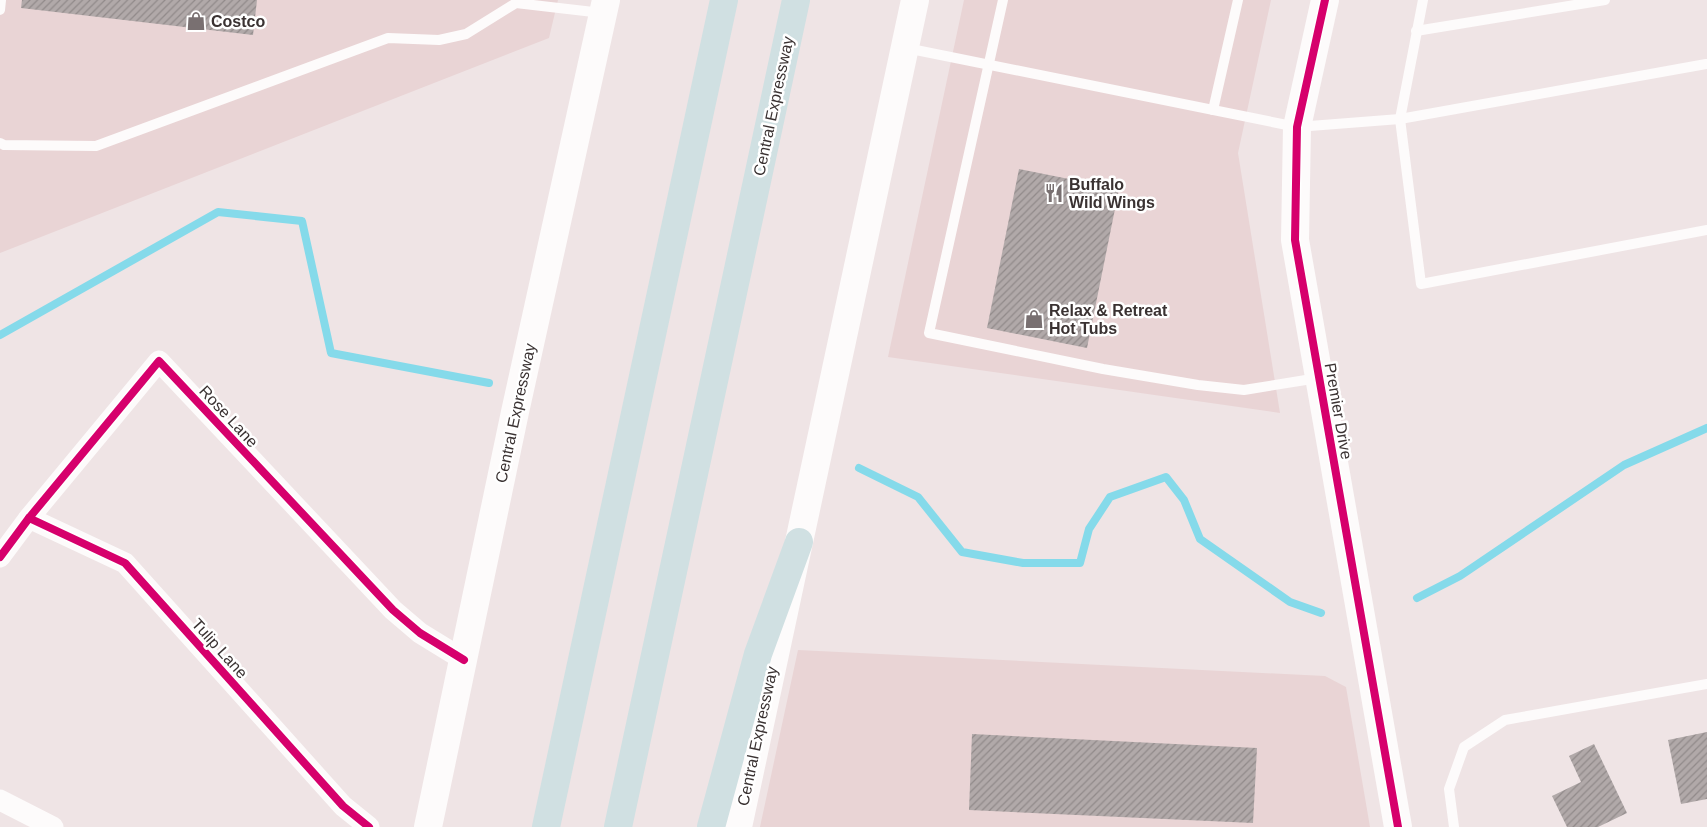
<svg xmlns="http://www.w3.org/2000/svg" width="1707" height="827" viewBox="0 0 1707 827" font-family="Arial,sans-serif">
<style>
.built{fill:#e9d4d5}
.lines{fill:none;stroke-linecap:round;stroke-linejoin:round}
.stream{stroke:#85daea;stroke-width:8}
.building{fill:url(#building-hatch)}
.lane{stroke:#fdfbfb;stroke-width:10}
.street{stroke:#fdfbfb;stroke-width:21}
.secondary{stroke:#fdfbfb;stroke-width:28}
.highway{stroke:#d0e0e2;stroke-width:28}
.cycleway-casing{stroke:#fff;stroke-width:11}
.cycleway{stroke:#d6006c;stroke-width:8}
.labels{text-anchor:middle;stroke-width:5;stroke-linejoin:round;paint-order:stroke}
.poi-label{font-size:16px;font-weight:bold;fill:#3a3232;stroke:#fff;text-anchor:start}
.street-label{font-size:16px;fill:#3a3232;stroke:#fff}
</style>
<defs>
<pattern id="building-hatch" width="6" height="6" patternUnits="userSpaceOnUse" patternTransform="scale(1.25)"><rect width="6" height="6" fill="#b1a9a9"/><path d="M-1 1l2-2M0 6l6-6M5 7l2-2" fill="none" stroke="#918a8a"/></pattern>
</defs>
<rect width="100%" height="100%" fill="#efe4e5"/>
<!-- built -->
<g class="built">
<path d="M0 0H558L549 38 0 253Z"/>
<path d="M964 0H1271L1238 153 1280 413 888 357Z"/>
<path d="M798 650 1325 676 1346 687 1370 827H760Z"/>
</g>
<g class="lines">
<!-- stream -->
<g class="stream">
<path d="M0 335 218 212 302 221 331 353 489 383"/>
<path d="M859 468 918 497 962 552 1023 563H1080L1089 529 1110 497 1166 477 1184 500 1200 539 1290 602 1321 613"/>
<path d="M1417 598 1460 576 1624 465 1707 428"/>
</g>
</g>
<!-- building -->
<g class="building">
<path d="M22 0H257L253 35 21 8Z"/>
<path d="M1019 169 1119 189 1087 348 987 328Z"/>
<path d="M1707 732V799L1681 804 1668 740Z"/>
<path d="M972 734 1257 748 1253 823 969 810Z"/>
<path d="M1594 744 1627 813 1598 827H1567L1552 796 1581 782 1569 756Z"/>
</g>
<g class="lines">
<!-- lane -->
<g class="lane">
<path d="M1003 0 929 333 1103 369 1198 385 1244 390 1318 378"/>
<path d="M1423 0 1400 119 1421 284 1707 230"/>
<path d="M0 10 1 0"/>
<path d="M1416 31 1605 0"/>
<path d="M906 48 1297 127 1400 119 1706 64"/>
<path d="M1213 110 1238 0"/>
<path d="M0 143 4 145 96 146 388 38 439 40 466 34 516 3 602 13"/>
<path d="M1454 827 1449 789 1464 747 1505 720 1707 684"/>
</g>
<!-- street -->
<g class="street">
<path d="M29 518 125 563 343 806 369 827"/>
<path d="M0 557 29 518 159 361 393 610 420 633 464 660"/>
<path d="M0 800 53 827"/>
</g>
<!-- secondary -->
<g class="secondary">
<path d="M1325 0 1297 127 1295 240 1398 827"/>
<path d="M428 827 515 412 606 0"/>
<path d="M738 827 915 0"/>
</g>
<!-- highway -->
<g class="highway">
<path d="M546 827 724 0"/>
<path d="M618 827 796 0"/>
<path d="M711 827 758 654 799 542"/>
</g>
<!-- cycleway casing -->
<g class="cycleway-casing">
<g id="cycleway">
<path d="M1325 0 1297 127 1295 240 1398 827"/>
<path d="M29 518 125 563 343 806 369 827"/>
<path d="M0 557 29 518 159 361 393 610 420 633 464 660"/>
</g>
</g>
<!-- cycleway -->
<use href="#cycleway" class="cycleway"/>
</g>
<!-- icons -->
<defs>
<g id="shop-bare" transform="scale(1.5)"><path d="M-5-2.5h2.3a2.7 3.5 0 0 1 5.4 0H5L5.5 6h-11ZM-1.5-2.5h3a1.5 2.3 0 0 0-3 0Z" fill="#797071" stroke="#fff" stroke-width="2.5" paint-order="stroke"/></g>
<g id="restaurant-bare" transform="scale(1.5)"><path d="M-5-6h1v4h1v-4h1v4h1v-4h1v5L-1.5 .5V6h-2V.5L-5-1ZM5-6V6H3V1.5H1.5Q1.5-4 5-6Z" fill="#797071" stroke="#fff" stroke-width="2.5" paint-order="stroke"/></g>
</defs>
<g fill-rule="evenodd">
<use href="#shop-bare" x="196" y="21"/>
<use href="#restaurant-bare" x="1054" y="193"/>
<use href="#shop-bare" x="1034" y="319"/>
</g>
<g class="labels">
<!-- poi labels -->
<g class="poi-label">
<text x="211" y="27">Costco</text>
<text x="1069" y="190">Buffalo<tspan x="1069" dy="18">Wild Wings</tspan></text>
<text x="1049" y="316">Relax &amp; Retreat<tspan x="1049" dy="18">Hot Tubs</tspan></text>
</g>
<!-- street labels -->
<g class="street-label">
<text transform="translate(773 106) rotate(-78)" y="6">Central Expressway</text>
<text transform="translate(1339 411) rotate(80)" y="6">Premier Drive</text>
<text transform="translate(515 413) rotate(-78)" y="6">Central Expressway</text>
<text transform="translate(229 416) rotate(47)" y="6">Rose Lane</text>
<text transform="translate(220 648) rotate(48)" y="6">Tulip Lane</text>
<text transform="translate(757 736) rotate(-78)" y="6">Central Expressway</text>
</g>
</g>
</svg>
